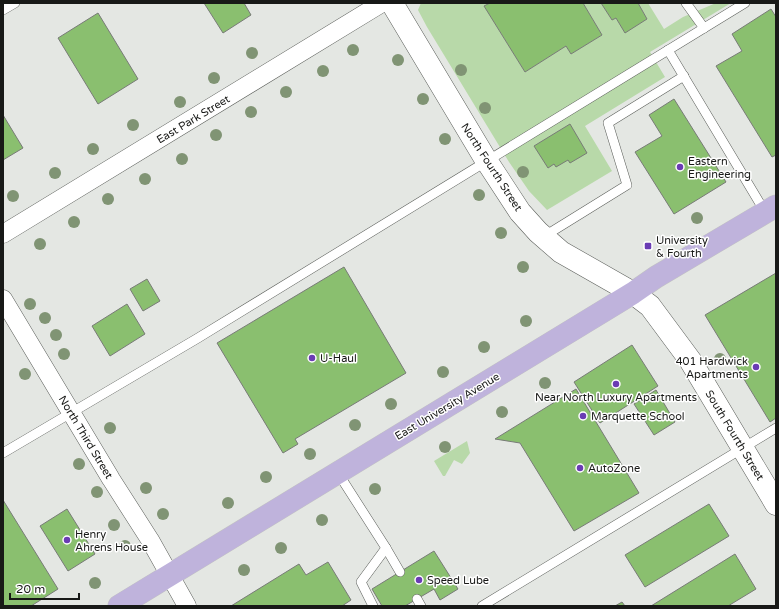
<svg xmlns="http://www.w3.org/2000/svg" width="779" height="609" viewBox="0 0 779 609" font-family="'Varela Round',sans-serif">
<style>
.green{fill:#b8d9a9}
.building{fill:#8abf6f;stroke:#787b77}
.lines{fill:none;stroke-linecap:round;stroke-linejoin:round}
.service-casing{stroke:#5b5e5a;stroke-width:10}
.minor-casing{stroke:#5b5e5a;stroke-width:19}
.tertiary-casing{stroke:#5b5e5a;stroke-width:23}
.primary-casing{stroke:#c3c3c3;stroke-width:23}
.service{stroke:#fff;stroke-width:9}
.minor{stroke:#fff;stroke-width:18}
.tertiary{stroke:#fff;stroke-width:22}
.primary{stroke:#bfb3dc;stroke-width:22}
.tree{fill:#809474}
.poi-dot{fill:#6a3cb4;stroke:#fff;stroke-width:1.5}
.labels{text-anchor:middle;stroke-width:3;stroke-linejoin:round;paint-order:stroke}
.street-label{font-size:11px;fill:#181917;stroke:#fff}
.poi-label{font-size:11px;fill:#181917;stroke:#fff;text-anchor:start}
</style>
<rect width="100%" height="100%" fill="#e4e7e3"/>
<!-- green -->
<g class="green">
<path d="M421 3H490L485 7 525 72 566 46 571 54 602 35 583 3H601L612 20 616 18 625 32 647 19 638 3H648L664 29 683 17 716 3H731L650 52 665 77 585 126 612 171 547 210 529 191 509 162 427 27 418 10Z"/>
<path d="M467 441 470 453 462 464 454 460 445 476H443L434 461Z"/>
</g>
<!-- building -->
<g class="building">
<path d="M204 3H244L251 15 223 33Z"/>
<path d="M490 3H583L602 35 571 54 566 46 525 72 484 6Z"/>
<path d="M601 3H638L647 19 625 33 616 18 612 20Z"/>
<path d="M771 9 776 17V155L772 157 716 66 742 51 732 34Z"/>
<path d="M98 13 138 79 98 104 58 38Z"/>
<path d="M674 99 726 182 674 214 635 152 662 136 649 115Z"/>
<path d="M3 115 23 148 3 160Z"/>
<path d="M570 124 587 153 570 163 568 160 556 167 554 164 548 168 534 146Z"/>
<path d="M344 267 406 373 295 439 298 444 283 453 217 343Z"/>
<path d="M776 273V418L770 422 705 315Z"/>
<path d="M147 279 160 301 143 311 130 289Z"/>
<path d="M127 304 145 334 110 356 92 326Z"/>
<path d="M632 345 658 386 600 423 574 382Z"/>
<path d="M576 389 639 493 574 531 520 443 495 439Z"/>
<path d="M656 390 675 422 654 435 634 404Z"/>
<path d="M3 500 58 589 31 606H3Z"/>
<path d="M709 504 729 536 645 587 625 555Z"/>
<path d="M67 509 95 554 68 571 40 526Z"/>
<path d="M434 551 458 589 440 600 434 589 405 606H382L372 589Z"/>
<path d="M735 554 756 589 728 606H651Z"/>
<path d="M328 562 351 600 342 606H231L299 564 306 575Z"/>
<path d="M622 602 625 606H615Z"/>
</g>
<g class="lines">
<!-- service casing -->
<g class="service-casing">
<g id="service">
<path d="M686 3 704 28"/>
<path d="M3 10 15 3"/>
<path d="M668 50 765 212"/>
<path d="M543 237 627 185 608 123 684 76"/>
<path d="M3 453 198 338 745 3"/>
<path d="M338 473 386 548 361 582 373 606"/>
<path d="M386 548 400 572"/>
<path d="M417 599 421 606"/>
<path d="M482 606 776 428"/>
</g>
</g>
<!-- minor casing -->
<g class="minor-casing">
<g id="minor">
<path d="M3 234 382 3"/>
<path d="M3 299 111 479 150 540 187 606"/>
</g>
</g>
<!-- tertiary casing -->
<g class="tertiary-casing">
<path id="tertiary" d="M392 3 486 160 520 212 538 232 561 252 633 293 650 306 690 360 776 504"/>
</g>
<!-- primary casing -->
<g class="primary-casing">
<path id="primary" d="M119 606 633 293 656 277 776 206"/>
</g>
<!-- service -->
<use href="#service" class="service"/>
<!-- minor -->
<use href="#minor" class="minor"/>
<!-- tertiary -->
<use href="#tertiary" class="tertiary"/>
<!-- primary -->
<use href="#primary" class="primary"/>
</g>
<!-- trees -->
<g class="tree">
<circle cx="353" cy="50" r="6"/>
<circle cx="252" cy="53" r="6"/>
<circle cx="398" cy="60" r="6"/>
<circle cx="461" cy="70" r="6"/>
<circle cx="323" cy="71" r="6"/>
<circle cx="214" cy="78" r="6"/>
<circle cx="286" cy="92" r="6"/>
<circle cx="423" cy="99" r="6"/>
<circle cx="180" cy="102" r="6"/>
<circle cx="485" cy="108" r="6"/>
<circle cx="251" cy="112" r="6"/>
<circle cx="133" cy="125" r="6"/>
<circle cx="216" cy="135" r="6"/>
<circle cx="445" cy="139" r="6"/>
<circle cx="93" cy="149" r="6"/>
<circle cx="182" cy="159" r="6"/>
<circle cx="523" cy="172" r="6"/>
<circle cx="55" cy="173" r="6"/>
<circle cx="145" cy="179" r="6"/>
<circle cx="479" cy="195" r="6"/>
<circle cx="13" cy="196" r="6"/>
<circle cx="108" cy="199" r="6"/>
<circle cx="697" cy="218" r="6"/>
<circle cx="74" cy="222" r="6"/>
<circle cx="501" cy="233" r="6"/>
<circle cx="40" cy="244" r="6"/>
<circle cx="523" cy="267" r="6"/>
<circle cx="30" cy="304" r="6"/>
<circle cx="45" cy="318" r="6"/>
<circle cx="526" cy="321" r="6"/>
<circle cx="56" cy="335" r="6"/>
<circle cx="484" cy="347" r="6"/>
<circle cx="64" cy="354" r="6"/>
<circle cx="720" cy="359" r="6"/>
<circle cx="443" cy="372" r="6"/>
<circle cx="25" cy="374" r="6"/>
<circle cx="545" cy="383" r="6"/>
<circle cx="391" cy="404" r="6"/>
<circle cx="502" cy="412" r="6"/>
<circle cx="355" cy="425" r="6"/>
<circle cx="110" cy="428" r="6"/>
<circle cx="445" cy="447" r="6"/>
<circle cx="310" cy="454" r="6"/>
<circle cx="79" cy="464" r="6"/>
<circle cx="266" cy="477" r="6"/>
<circle cx="146" cy="488" r="6"/>
<circle cx="375" cy="489" r="6"/>
<circle cx="97" cy="492" r="6"/>
<circle cx="228" cy="503" r="6"/>
<circle cx="163" cy="514" r="6"/>
<circle cx="322" cy="520" r="6"/>
<circle cx="114" cy="525" r="6"/>
<circle cx="125" cy="546" r="6"/>
<circle cx="281" cy="548" r="6"/>
<circle cx="244" cy="570" r="6"/>
<circle cx="95" cy="583" r="6"/>
</g>
<!-- markers -->
<g class="poi-dot">
<circle cx="680" cy="167" r="4"/>
<rect x="644" y="242" width="8" height="8" rx="2"/>
<circle cx="312" cy="358" r="4"/>
<circle cx="756" cy="367" r="4"/>
<circle cx="616" cy="384" r="4"/>
<circle cx="583" cy="416" r="4"/>
<circle cx="580" cy="468" r="4"/>
<circle cx="67" cy="540" r="4"/>
<circle cx="419" cy="580" r="4"/>
</g>
<g class="labels">
<!-- street labels -->
<g class="street-label">
<text transform="translate(193 119) rotate(-31)" y="4">East Park Street</text>
<text transform="translate(492 167) rotate(57)" y="4">North Fourth Street</text>
<text transform="translate(447 406) rotate(-31)" y="4">East University Avenue</text>
<text transform="translate(735 435) rotate(59)" y="4">South Fourth Street</text>
<text transform="translate(86 437) rotate(59)" y="4">North Third Street</text>
</g>
<!-- poi labels -->
<g class="poi-label">
<text x="688" y="165">Eastern<tspan x="688" dy="13">Engineering</tspan></text>
<text x="656" y="244">University<tspan x="656" dy="13">&amp; Fourth</tspan></text>
<text x="320" y="362">U-Haul</text>
<text x="748" y="365" text-anchor="end">401 Hardwick<tspan x="748" dy="13">Apartments</tspan></text>
<text x="616" y="401" text-anchor="middle">Near North Luxury Apartments</text>
<text x="591" y="420">Marquette School</text>
<text x="588" y="472">AutoZone</text>
<text x="75" y="538">Henry<tspan x="75" dy="13">Ahrens House</tspan></text>
<text x="427" y="584">Speed Lube</text>
</g>
</g>
<!-- border -->
<rect width="779" height="609" fill="none" stroke="#181917" stroke-width="8"/>
<!-- scale -->
<path d="M10 593v6h69v-6" fill="none" stroke="#181917" stroke-width="2"/>
<text x="16" y="593" font-size="12" fill="#181917" stroke="#ffffff" stroke-width="3" paint-order="stroke">20 m</text>
</svg>
